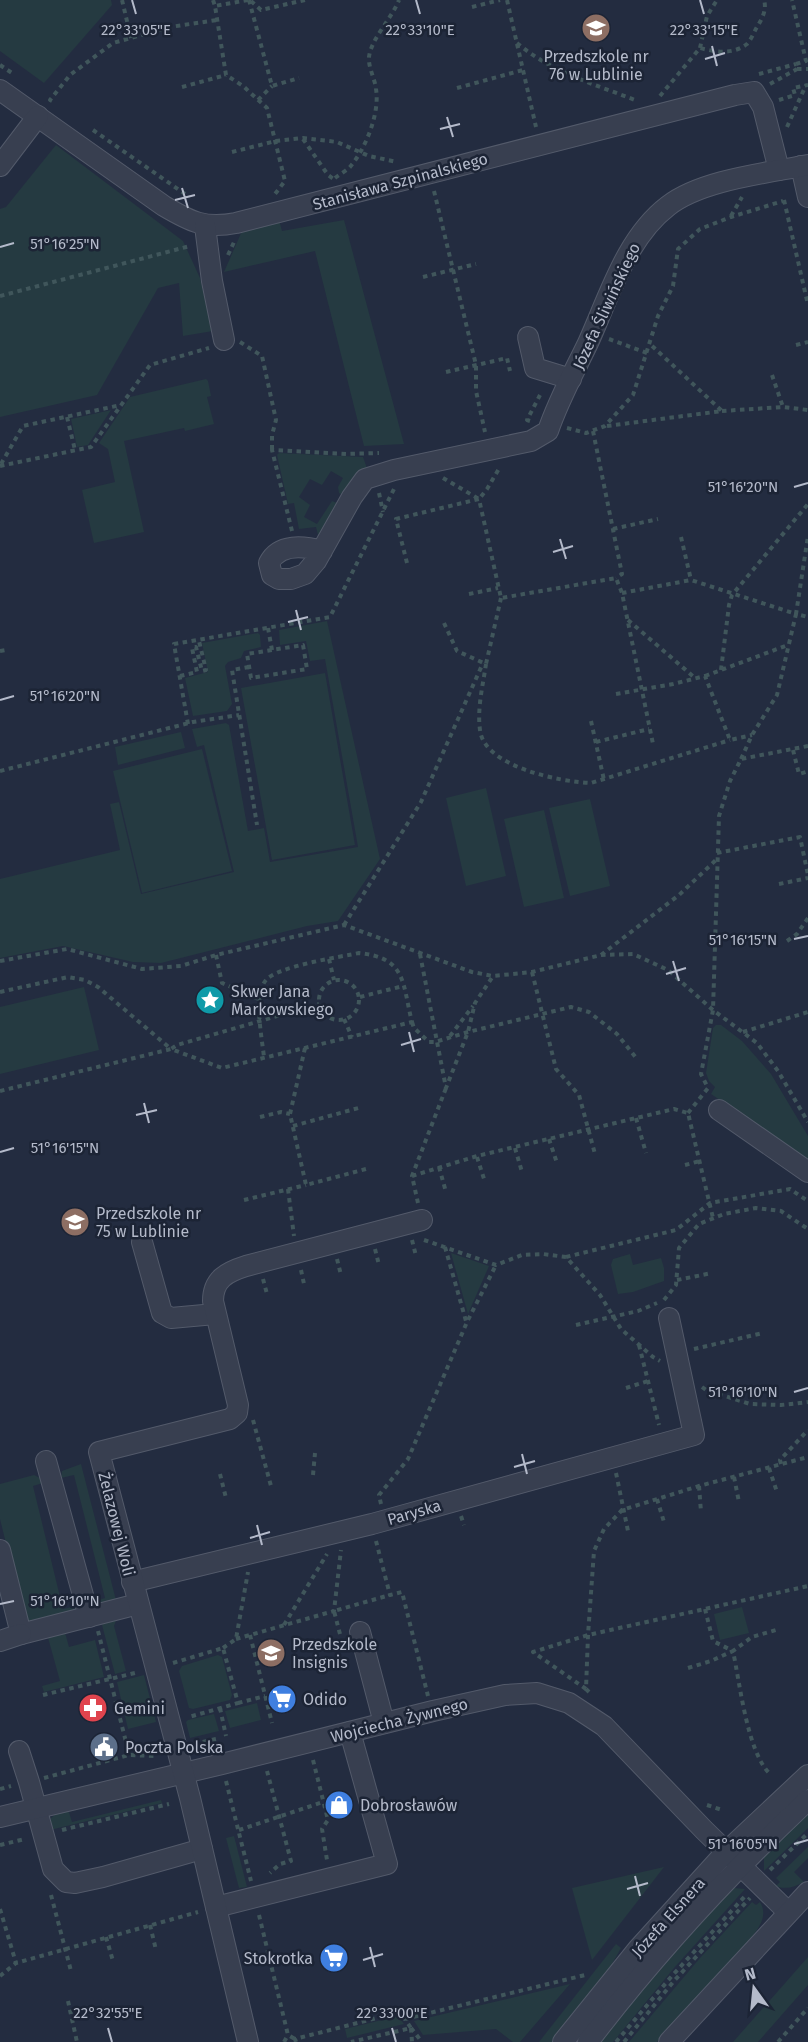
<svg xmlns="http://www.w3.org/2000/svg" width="808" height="2042" viewBox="0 0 808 2042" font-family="'Fira Sans',sans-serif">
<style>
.green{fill:#253a41}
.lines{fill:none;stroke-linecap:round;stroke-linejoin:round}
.minor-casing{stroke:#535a6a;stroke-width:22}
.path{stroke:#40565b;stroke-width:4;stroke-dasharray:4.5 4.5;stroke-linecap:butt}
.minor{stroke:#383f50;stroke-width:20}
.ticks{fill:none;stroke:#b4baca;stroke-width:2}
.labels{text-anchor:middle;stroke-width:5;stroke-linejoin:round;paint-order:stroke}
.poi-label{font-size:16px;fill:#b4baca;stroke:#1c2435;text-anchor:start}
.street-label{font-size:16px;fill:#b4baca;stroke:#1c2435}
.ticks-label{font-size:15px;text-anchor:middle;fill:#b4baca;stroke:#1c2435;stroke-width:5;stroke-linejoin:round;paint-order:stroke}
</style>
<rect width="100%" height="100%" fill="#232c40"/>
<!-- green -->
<g class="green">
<path d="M0 0H111L112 5 44 83 0 51Z"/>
<path d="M56 145 183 241 200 278 213 331 183 336 179 283 158 288 97 395 0 417V209L6 207Z"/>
<path d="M279 220 282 231 344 220 404 444 364 446 315 251 224 272 242 231Z"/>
<path d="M206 379 208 381 211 396 207 397 214 424 185 431 184 428 124 441 144 532 94 543 82 490 115 482 108 449 99 443 130 397Z"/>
<path d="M111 410 88 445 77 447 71 419Z"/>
<path d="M279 453 363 457 368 471 342 495 339 493 338 487 343 478 331 471 322 485 310 479 299 497 310 505 304 517 317 524 332 501 337 503 338 507 319 539 316 527 299 529 294 503 288 504 277 455Z"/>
<path d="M327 621 380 859 338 921 307 926 161 963 133 962 63 946 0 958V879L120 850 110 804 119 802 141 894 234 872 204 745 197 747 192 729 226 723 229 725 248 831 264 828 270 862 358 847 325 659 310 661 306 641 280 645 279 630Z"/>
<path d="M258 633 260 635 261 647 244 651 241 658 228 662 225 666 232 704 227 711 193 716 185 678 208 672 202 643Z"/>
<path d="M325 673 355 845 272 860 241 688Z"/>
<path d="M181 732 185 748 118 765 115 747Z"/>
<path d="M202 749 232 871 142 893 113 771Z"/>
<path d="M486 788 506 876 466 886 446 798Z"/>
<path d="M590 799 610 886 570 896 549 808Z"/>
<path d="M544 810 564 898 524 907 504 819Z"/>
<path d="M84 987 99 1050 0 1074V1007Z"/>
<path d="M716 1025H721L742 1041 771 1074 808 1136V1160L711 1094 715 1087 709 1081 706 1073 713 1028Z"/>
<path d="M451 1253 489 1266 468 1314Z"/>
<path d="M630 1254 633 1265 661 1258 664 1268V1281L633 1292 618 1294 611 1265 613 1259Z"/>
<path d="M81 1464 117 1604 97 1608 93 1602 105 1598 74 1475 61 1478 62 1471Z"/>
<path d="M34 1475 40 1478 43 1483 33 1486 63 1609 76 1606V1610L31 1623 24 1616 0 1519V1484Z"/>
<path d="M742 1607 749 1633 720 1640 714 1614Z"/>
<path d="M118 1615 114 1626 126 1671 115 1674 102 1625 106 1618Z"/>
<path d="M64 1629 69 1647 95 1640 104 1677 44 1692 42 1686 60 1681 47 1634Z"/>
<path d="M218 1655 222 1657 232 1695 230 1700 193 1709 189 1708 179 1671 182 1666Z"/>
<path d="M144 1675 156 1722 128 1729 117 1682Z"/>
<path d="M257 1703 261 1720 230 1728 225 1711Z"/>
<path d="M214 1714 219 1731 190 1738 186 1722 188 1720Z"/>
<path d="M161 1800 162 1803 50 1830 51 1818 58 1812 68 1809 72 1822Z"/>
<path d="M808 1809V1828L764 1871V1855Z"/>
<path d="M234 1836 247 1887 239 1888 226 1838Z"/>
<path d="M808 1847V1858L794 1872 804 1882C795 1887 785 1890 776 1886L780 1882 776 1878Z"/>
<path d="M664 1867 592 1960 572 1888Z"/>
<path d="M734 1888 745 1889 674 1968 613 2042H595L728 1889Z"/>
<path d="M752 1902 756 1905 760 1902C768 1915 760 1926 752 1937L657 2042H629L700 1958Z"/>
<path d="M616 1944 621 1948 603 1980 556 2042H539Z"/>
<path d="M808 1957V1985L758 2042H733Z"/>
<path d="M570 1984 520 2042H513L496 2029 423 2035 414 2021Z"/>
<path d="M398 2016 404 2024 347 2038 345 2029Z"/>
</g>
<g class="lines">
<!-- minor casing -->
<g class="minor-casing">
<g id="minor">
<path d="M0 90 164 206C191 222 205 229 236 223L735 95 754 92 763 107 779 170"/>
<path d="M0 166 38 116"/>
<path d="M801 166 808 197"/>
<path d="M205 226 212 281 224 340"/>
<path d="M528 337 535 368 571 379"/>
<path d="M322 551C304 546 279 543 269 563L272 575 279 579H291L305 574 316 561 352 497 365 479 394 470 531 441 548 431C558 401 574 372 588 343 609 297 626 238 668 206 701 180 767 173 808 165"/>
<path d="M719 1110 808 1172"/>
<path d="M142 1242 162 1313 171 1318 215 1314"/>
<path d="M46 1461 89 1617"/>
<path d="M0 1550 21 1634 138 1604"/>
<path d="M132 1582 372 1524 694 1435 669 1318"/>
<path d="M360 1632 384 1723"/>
<path d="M0 1641 21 1634"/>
<path d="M19 1751 29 1782 53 1869 66 1882 75 1883 103 1877 202 1849"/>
<path d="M0 1817 222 1764 433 1711 505 1695 537 1693 569 1703 604 1726 704 1830 788 1912"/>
<path d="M216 1907 387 1864 350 1732"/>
<path d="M248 2042 190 1798 99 1452 230 1419 237 1413 238 1405 213 1301C213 1279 227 1272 246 1266L422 1220"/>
<path d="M563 2042 638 1949 726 1852 808 1775"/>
<path d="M588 2042C656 1953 726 1877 808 1800"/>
<path d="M669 2042 808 1892"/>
</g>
</g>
<!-- path -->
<g class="path">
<path d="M122 0 131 38"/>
<path d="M213 0 215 6"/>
<path d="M248 0 215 6 226 75 243 86 267 108 285 181 275 194"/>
<path d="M249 0 272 86 299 78"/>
<path d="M507 0 536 127"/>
<path d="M251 1 261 10 305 0"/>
<path d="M472 7 500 0"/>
<path d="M517 43C551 72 594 84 635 100"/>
<path d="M700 48 707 16 717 0"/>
<path d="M0 65 12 73"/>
<path d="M797 69H808"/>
<path d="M759 74 796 64"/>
<path d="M770 84 797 69 796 64 806 61 792 0"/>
<path d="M182 87 226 75"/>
<path d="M457 88 523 70"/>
<path d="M660 96 700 48C715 52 733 55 747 44 751 40 754 32 757 27 762 19 767 10 764 0"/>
<path d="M258 100 272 86"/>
<path d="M779 100 795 95 793 88 808 85"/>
<path d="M52 101 50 100 70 75 113 43 170 27 217 20"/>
<path d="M787 127 806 85"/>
<path d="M93 130 185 194"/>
<path d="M303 139 328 175 335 180"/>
<path d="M232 152 276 141 303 138 337 142 369 156 397 162"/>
<path d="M335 178C340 174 346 171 350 167 366 148 380 113 376 89 375 79 368 67 369 57 371 39 392 18 399 0"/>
<path d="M434 191 476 365V391L485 432"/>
<path d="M784 200 808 305"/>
<path d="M731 216 742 197"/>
<path d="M228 255 235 240"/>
<path d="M423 277 476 264"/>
<path d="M0 296 190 246"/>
<path d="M609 339 647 353"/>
<path d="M240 342 262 356 276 420 272 435V450"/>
<path d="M796 345 808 342"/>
<path d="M446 372 507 358 510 371"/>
<path d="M772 375 783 407"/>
<path d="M722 411 783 407 808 410"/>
<path d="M67 417 75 450"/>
<path d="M530 421 527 420 540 395"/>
<path d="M607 426 722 411 650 344"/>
<path d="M567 428 586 433 605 426 633 395 658 316 673 286 678 249 700 229 731 217 783 201"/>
<path d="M593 431 622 574 616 578"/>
<path d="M1 464 23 426 121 405"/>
<path d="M0 466 91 447 150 365 209 348"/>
<path d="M443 478 479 499 487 489 500 467"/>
<path d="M379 493 383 512"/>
<path d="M613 529 658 519"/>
<path d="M292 531 272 450 346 454 379 453"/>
<path d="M681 537 691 580"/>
<path d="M407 563 396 519 479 499 501 598 616 578 622 593 653 744"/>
<path d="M622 593 691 580 796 614 808 536"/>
<path d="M469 594 498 588"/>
<path d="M628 620 695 678"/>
<path d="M444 623 457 651 486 664 501 598"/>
<path d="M268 628 272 650"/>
<path d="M303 645 307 669 251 678 247 654Z"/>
<path d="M0 651 6 650"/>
<path d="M486 664C483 685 477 708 480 730 484 767 561 782 591 783L730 740"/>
<path d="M249 667 232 670 257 825"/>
<path d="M721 670 729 605 732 595 808 504"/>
<path d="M180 676 197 672 192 648 196 647 202 671 206 670 199 641"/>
<path d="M705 676 788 645"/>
<path d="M616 694 673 684 705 676 730 740 752 735"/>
<path d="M591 721 604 780"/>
<path d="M188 724 174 644 330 617 394 489"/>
<path d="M596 742 649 729"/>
<path d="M793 750 799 774 806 772"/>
<path d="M741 759 752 735 777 695 796 614 808 617"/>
<path d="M0 771 193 722 239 715"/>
<path d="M717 853 800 837 808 875"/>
<path d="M779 884 808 878"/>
<path d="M344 925 421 802 483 663"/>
<path d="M787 941 797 934 808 918"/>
<path d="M420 954 446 1088 468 1032 475 1003 493 976"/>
<path d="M216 955 222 983 258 999"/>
<path d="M601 955 679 895 717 859"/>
<path d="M329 959 334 980"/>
<path d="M0 961 67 949 142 969 181 966 216 955 344 925 472 972 493 976 532 972 601 955 633 954 668 970 713 1010 757 1043 778 1071 808 1122"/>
<path d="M532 972 556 1069 579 1095 595 1154"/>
<circle cx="339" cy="1000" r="20"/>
<path d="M0 992 68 977 85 980 98 987 171 1049 177 1045 319 1004"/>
<path d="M360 997 403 986"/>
<path d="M344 1019 352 1037"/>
<path d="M412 1022 414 1028 429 1042H435L468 1032 571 1007 589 1012 617 1034 637 1059"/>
<path d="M743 1032 808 1012"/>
<path d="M450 1036 473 1006"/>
<path d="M305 1048 290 1114 306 1185 366 1169"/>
<path d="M0 1091 171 1049 222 1068 412 1022C402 983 407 958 359 953 340 957 278 966 266 980 253 995 262 1038 264 1057"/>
<path d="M688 1113 708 1088 701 1074 713 1010 719 816 730 781 741 759 808 746"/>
<path d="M260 1117 281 1112 290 1114"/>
<path d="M636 1118 646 1153"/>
<path d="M293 1126 362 1107"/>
<path d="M549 1139 557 1163"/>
<path d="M515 1148 522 1172"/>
<path d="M477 1157 485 1182"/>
<path d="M685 1165 700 1161"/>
<path d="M439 1167 446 1192"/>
<path d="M412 1176 477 1156 674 1109 688 1113 713 1218"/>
<path d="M288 1189 294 1236"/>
<path d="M244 1200 306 1185"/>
<path d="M418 1203 412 1176 446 1088"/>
<path d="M412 1240 416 1256"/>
<path d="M424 1240 496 1265 522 1255 543 1254 566 1257 600 1295 621 1329 653 1357 660 1361"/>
<path d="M445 1247 466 1321"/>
<path d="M375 1249 379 1265"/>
<path d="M566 1257 676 1230 710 1203 790 1189 808 1201"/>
<path d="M337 1259 341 1275"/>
<path d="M301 1270 304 1284"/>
<path d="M263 1279 267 1294"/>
<path d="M677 1280 712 1273"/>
<path d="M664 1300 676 1285 679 1248 699 1224 724 1214 756 1208 781 1211 808 1229"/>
<path d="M576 1325 638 1311 657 1303"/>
<path d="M639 1345 659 1425"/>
<path d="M694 1349 763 1333"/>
<path d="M702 1387 706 1390 750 1404 781 1405 808 1402"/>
<path d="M626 1388 648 1381"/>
<path d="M253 1420 271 1486"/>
<path d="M781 1464 780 1460 808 1430"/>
<path d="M769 1468 777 1492"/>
<path d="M616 1473 628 1531"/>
<path d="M220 1474 226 1498"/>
<path d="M313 1475 315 1453"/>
<path d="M734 1477 739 1502"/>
<path d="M699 1486 701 1512"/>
<path d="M657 1499 664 1522"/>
<path d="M381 1504 379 1495 408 1459 467 1322 496 1265"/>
<path d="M461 1516 464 1525"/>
<path d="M376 1541 390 1595 402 1592 428 1696"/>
<path d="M705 1609 713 1641 733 1651 752 1637 776 1630"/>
<path d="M284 1625 327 1554"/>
<path d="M98 1631 129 1754"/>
<path d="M340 1634 334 1611 390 1595"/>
<path d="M250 1635 272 1723"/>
<path d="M236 1639 334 1611 341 1550"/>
<path d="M223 1648 236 1639 248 1572"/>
<path d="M173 1663 223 1648 238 1703 189 1717"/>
<path d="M688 1668 711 1661 733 1651C740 1684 747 1750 769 1773"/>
<path d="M586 1689 533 1652 588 1635 808 1586"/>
<path d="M589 1692 586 1689 588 1635 594 1551 604 1529 622 1510 699 1486 808 1457"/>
<path d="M43 1695 139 1672"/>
<path d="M238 1703 265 1696"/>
<path d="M220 1708 226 1736"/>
<path d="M194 1744 216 1739 218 1747"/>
<path d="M313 1760 328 1820 322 1829 327 1860"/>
<path d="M267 1771 291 1861 280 1864 270 1873"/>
<path d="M44 1778 129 1755 154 1756"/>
<path d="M226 1781 251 1881"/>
<path d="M0 1789 11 1786"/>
<path d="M707 1805 722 1810"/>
<path d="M62 1830 169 1804"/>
<path d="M239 1830 323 1802"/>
<path d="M0 1845 25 1839"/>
<path d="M770 1870 808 1833"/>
<path d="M51 1895 71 1971"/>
<path d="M0 1909 16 1963"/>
<path d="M259 1915 288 2035 295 2039"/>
<path d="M150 1925 156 1950"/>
<path d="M106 1937 113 1961"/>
<path d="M0 1976 16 1963 198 1912"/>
<path d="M68 2001 77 2042"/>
<path d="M405 2019 585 1975"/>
<path d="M411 2028 422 2042"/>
<path d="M411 2028 412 2042"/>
<path d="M284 2042 288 2035"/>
<path d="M296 2042 295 2039 400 2012 411 2028 351 2042"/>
<path d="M616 2042 671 1977 746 1895"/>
<path d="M624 2042 674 1981 750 1898"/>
<path d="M778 2042 808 2008"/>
</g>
<!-- minor -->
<use href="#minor" class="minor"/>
</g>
<!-- ticks -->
<path class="ticks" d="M132 0 136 14M416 0 420 14M700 0 704 14M712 46 717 66M705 59 725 53M447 117 453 137M440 129 460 124M182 188 188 208M175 200 195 195M0 247 14 243M794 487 808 483M560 539 566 559M553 552 573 546M296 610 301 630M288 622 308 617M0 700 14 696M794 939 808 936M673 961 679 981M666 974 686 968M409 1032 414 1052M401 1045 421 1039M144 1103 149 1123M136 1115 157 1110M0 1152 14 1148M794 1392 808 1388M522 1454 527 1474M514 1467 535 1461M257 1525 262 1545M250 1538 270 1532M0 1604 14 1601M794 1844 808 1840M635 1876 640 1896M627 1889 648 1883M370 1947 375 1967M363 1960 383 1954M108 2028 112 2042M392 2028 396 2042"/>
<!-- icons -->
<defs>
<g id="school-disc" transform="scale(1.5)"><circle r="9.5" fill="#8d6e63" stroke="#1c2435"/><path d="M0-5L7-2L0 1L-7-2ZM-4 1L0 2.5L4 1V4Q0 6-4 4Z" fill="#fff"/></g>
<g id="sight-disc" transform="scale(1.5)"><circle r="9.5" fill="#0f9aa8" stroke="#1c2435"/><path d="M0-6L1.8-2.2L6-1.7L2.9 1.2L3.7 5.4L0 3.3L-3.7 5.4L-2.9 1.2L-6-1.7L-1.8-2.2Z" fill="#fff"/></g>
<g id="supermarket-disc" transform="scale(1.5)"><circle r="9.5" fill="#3f7fe0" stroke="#1c2435"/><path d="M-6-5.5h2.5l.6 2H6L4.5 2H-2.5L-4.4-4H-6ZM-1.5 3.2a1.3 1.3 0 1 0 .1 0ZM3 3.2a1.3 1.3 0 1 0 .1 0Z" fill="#fff"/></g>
<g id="pharmacy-disc" transform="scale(1.5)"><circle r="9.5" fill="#e0444e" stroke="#1c2435"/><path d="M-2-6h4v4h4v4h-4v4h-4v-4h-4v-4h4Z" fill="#fff"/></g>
<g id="civic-disc" transform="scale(1.5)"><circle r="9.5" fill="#5c6f8a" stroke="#1c2435"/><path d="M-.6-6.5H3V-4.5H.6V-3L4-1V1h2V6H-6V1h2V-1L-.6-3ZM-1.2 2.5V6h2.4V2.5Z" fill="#fff"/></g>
<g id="shop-disc" transform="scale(1.5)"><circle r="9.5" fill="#3f7fe0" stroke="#1c2435"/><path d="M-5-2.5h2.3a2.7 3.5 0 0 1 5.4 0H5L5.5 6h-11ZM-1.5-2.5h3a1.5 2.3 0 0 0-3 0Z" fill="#fff"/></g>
</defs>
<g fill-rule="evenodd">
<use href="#school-disc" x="596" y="28"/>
<use href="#sight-disc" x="210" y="1000"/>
<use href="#school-disc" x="75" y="1222"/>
<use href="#school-disc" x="271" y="1653"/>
<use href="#supermarket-disc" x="282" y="1699"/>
<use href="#pharmacy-disc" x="93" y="1708"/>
<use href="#civic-disc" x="104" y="1747"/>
<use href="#shop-disc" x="339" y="1805"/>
<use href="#supermarket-disc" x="334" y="1958"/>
</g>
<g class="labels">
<!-- poi labels -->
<g class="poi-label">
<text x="596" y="62" text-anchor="middle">Przedszkole nr<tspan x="596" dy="18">76 w Lublinie</tspan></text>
<text x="231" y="997">Skwer Jana<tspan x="231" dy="18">Markowskiego</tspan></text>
<text x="96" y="1219">Przedszkole nr<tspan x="96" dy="18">75 w Lublinie</tspan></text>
<text x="292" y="1650">Przedszkole<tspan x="292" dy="18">Insignis</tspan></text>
<text x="303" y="1705">Odido</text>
<text x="114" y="1714">Gemini</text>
<text x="125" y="1753">Poczta Polska</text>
<text x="360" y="1811">Dobrosławów</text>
<text x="313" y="1964" text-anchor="end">Stokrotka</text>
</g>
<!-- street labels -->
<g class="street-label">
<text transform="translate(400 181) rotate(-15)" y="6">Stanisława Szpinalskiego</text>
<text transform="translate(606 306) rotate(-65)" y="6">Józefa Śliwińskiego</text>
<text transform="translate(414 1512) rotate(-16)" y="6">Paryska</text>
<text transform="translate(117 1524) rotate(76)" y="6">Żelazowej Woli</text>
<text transform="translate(399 1720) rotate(-14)" y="6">Wojciecha Żywnego</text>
<text transform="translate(668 1917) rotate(-48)" y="6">Józefa Elsnera</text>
</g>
</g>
<g class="ticks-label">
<text x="136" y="35">22°33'05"E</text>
<text x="420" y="35">22°33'10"E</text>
<text x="704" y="35">22°33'15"E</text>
<text x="65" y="249">51°16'25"N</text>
<text x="743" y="492">51°16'20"N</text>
<text x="65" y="701">51°16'20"N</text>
<text x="743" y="945">51°16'15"N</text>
<text x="65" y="1153">51°16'15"N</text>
<text x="743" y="1397">51°16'10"N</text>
<text x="65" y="1606">51°16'10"N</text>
<text x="743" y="1849">51°16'05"N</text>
<text x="108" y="2018">22°32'55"E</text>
<text x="392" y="2018">22°33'00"E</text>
</g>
<!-- north arrow -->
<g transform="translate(754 1988) rotate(345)" stroke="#1c2435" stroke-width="4.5" paint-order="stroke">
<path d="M0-4.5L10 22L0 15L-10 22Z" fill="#b4baca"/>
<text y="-9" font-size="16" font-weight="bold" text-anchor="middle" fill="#b4baca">N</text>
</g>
</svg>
